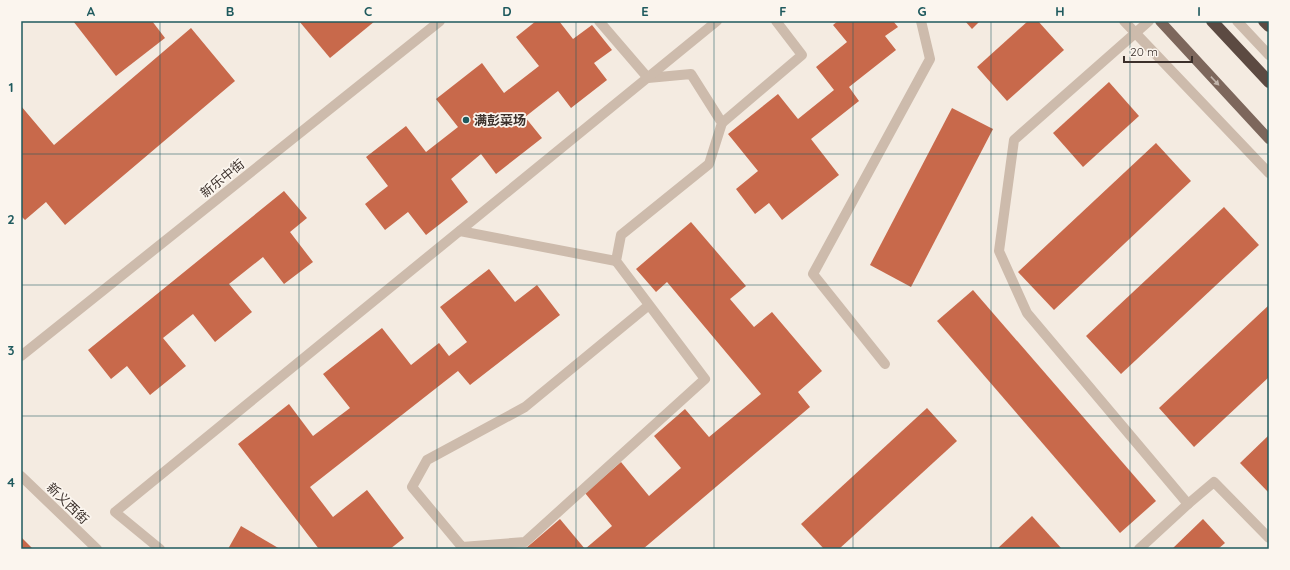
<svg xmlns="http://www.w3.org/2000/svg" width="1290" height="570" viewBox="0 0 1290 570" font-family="Quicksand,'Noto Sans SC',sans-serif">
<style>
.building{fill:#c8694b}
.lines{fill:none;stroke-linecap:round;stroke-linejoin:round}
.service{stroke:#cdbbac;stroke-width:10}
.minor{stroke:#cdbbac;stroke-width:10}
.tertiary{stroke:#cdbbac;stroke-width:10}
.primary{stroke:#7d675c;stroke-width:10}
.motorway{stroke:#5c4a42;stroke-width:12}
.oneway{fill:#c2b5ac}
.grid{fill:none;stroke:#1f5a5e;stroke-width:1;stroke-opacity:0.55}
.poi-dot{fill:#1f5a5e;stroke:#fbf5ee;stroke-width:1.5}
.labels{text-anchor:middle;stroke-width:3.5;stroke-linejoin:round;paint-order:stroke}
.poi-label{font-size:13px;font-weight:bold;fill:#3b302b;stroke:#fbf5ee;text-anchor:start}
.street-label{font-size:13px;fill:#3b302b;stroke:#fbf5ee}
.neatline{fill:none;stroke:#1f5a5e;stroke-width:1.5}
.grid-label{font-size:13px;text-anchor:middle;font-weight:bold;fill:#1f5a5e}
</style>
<rect width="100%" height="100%" fill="#f4ebe1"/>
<!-- building -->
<g class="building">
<path d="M73 21H152L165 38 116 76Z"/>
<path d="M299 21H375L330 58Z"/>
<path d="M536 21H559L573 39 592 25 612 50 594 63 607 80 571 108 558 91 525 117 542 138 496 174 481 154 451 179 468 202 426 235 408 212 385 230 365 204 388 186 366 157 406 126 426 152 458 127 436 99 482 63 504 93 539 66 516 37Z"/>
<path d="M838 21H893L898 27 885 36 896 50 849 87 859 101 811 139 839 175 782 220 769 203 755 214 736 189 758 171 728 134 778 94 798 119 834 90 816 67 847 42 833 25Z"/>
<path d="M965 21H980L972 29Z"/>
<path d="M1028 21H1038L1064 50 1007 101 977 67Z"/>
<path d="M191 28 235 81 65 225 46 202 25 220 21 216V106L54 145Z"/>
<path d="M1109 82 1139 116 1083 167 1053 133Z"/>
<path d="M952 108 993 129 911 287 870 265Z"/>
<path d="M1156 143 1191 181 1054 310 1018 272Z"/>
<path d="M284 191 307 218 290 232 313 262 284 284 263 257 229 284 252 312 215 342 193 314 163 338 186 366 150 395 127 366 111 379 88 350Z"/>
<path d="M1224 207 1259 245 1121 374 1086 336Z"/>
<path d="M691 222 746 286 730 299 754 327 772 312 822 371 798 392 810 407 643 549H585L612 526 585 493 621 462 649 496 681 468 654 436 685 409 709 437 761 394 667 282 656 292 636 269Z"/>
<path d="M489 269 515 302 537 285 560 315 470 385 458 371 310 487 333 517 367 490 404 538 390 549H319L238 444 289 404 313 436 350 408 323 374 382 328 411 365 439 343 449 356 467 342 440 307Z"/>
<path d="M973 290 1156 501 1120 533 937 321Z"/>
<path d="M1269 305V377L1194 447 1159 408Z"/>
<path d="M927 408 957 441 839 549H824L801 524Z"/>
<path d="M1269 435V493L1240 463Z"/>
<path d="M1032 516 1062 549H997Z"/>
<path d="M560 519 585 549H525Z"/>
<path d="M1203 519 1225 543 1218 549H1172Z"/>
<path d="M241 526 280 549H228Z"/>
<path d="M21 537 33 549H21Z"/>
</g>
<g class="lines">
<!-- service -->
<g class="service">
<path d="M599 21 648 78 691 74 722 123 709 164 621 235 616 261 705 379 525 542 462 547 412 487 427 460 525 407 649 305"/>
<path d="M1149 21 1014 140 999 251 1027 313 1188 504 1214 482 1269 538"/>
<path d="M722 123 802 55 776 21"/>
<path d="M460 231 616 261"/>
<path d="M885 364 813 274 930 59 921 21"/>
<path d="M160 549 115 512 717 21"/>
<path d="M1139 549 1188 504"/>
</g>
<!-- minor -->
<g class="minor">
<path d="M21 356 440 21"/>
<path d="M21 476 97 549"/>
</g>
<!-- tertiary -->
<g class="tertiary">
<path d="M1124 21 1269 173"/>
<path d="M1237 21 1269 55"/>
</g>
<!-- primary -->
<path class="primary" d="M1160 21 1269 139"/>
<!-- motorway -->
<g class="motorway">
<path d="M1212 21 1269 82"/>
<path d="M1264 21 1269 26"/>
</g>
</g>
<!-- one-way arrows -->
<defs><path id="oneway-solid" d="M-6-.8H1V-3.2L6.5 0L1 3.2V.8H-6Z"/></defs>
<use class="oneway" href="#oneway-solid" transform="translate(1215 81) rotate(47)"/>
<!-- grid -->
<path class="grid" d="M160 21V549M299 21V549M437 21V549M576 21V549M714 21V549M853 21V549M991 21V549M1130 21V549M21 154H1269M21 285H1269M21 416H1269"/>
<!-- markers -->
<circle class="poi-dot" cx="466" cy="120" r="4"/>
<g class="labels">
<!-- poi labels -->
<g class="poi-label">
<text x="474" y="125">满彭菜场</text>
</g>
<!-- street labels -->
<g class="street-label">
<text transform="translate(222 178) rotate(-39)" y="5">新乐中街</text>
<text transform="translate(68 503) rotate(44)" y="5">新义西街</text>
</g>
</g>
<!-- border -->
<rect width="1290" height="570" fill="none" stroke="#fbf5ee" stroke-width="44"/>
<!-- scale -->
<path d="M1124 56v6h68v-6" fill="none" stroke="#3b302b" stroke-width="2"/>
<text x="1130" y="56" font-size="12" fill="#3b302b" stroke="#fbf5ee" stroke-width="3" paint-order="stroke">20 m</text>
<rect x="22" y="22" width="1246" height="526" class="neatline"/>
<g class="grid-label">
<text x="91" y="16">A</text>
<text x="230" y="16">B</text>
<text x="368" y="16">C</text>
<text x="507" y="16">D</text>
<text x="645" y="16">E</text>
<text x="783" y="16">F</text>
<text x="922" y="16">G</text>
<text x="1060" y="16">H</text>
<text x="1199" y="16">I</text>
<text x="11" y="92">1</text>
<text x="11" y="224">2</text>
<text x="11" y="355">3</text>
<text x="11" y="487">4</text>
</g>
</svg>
